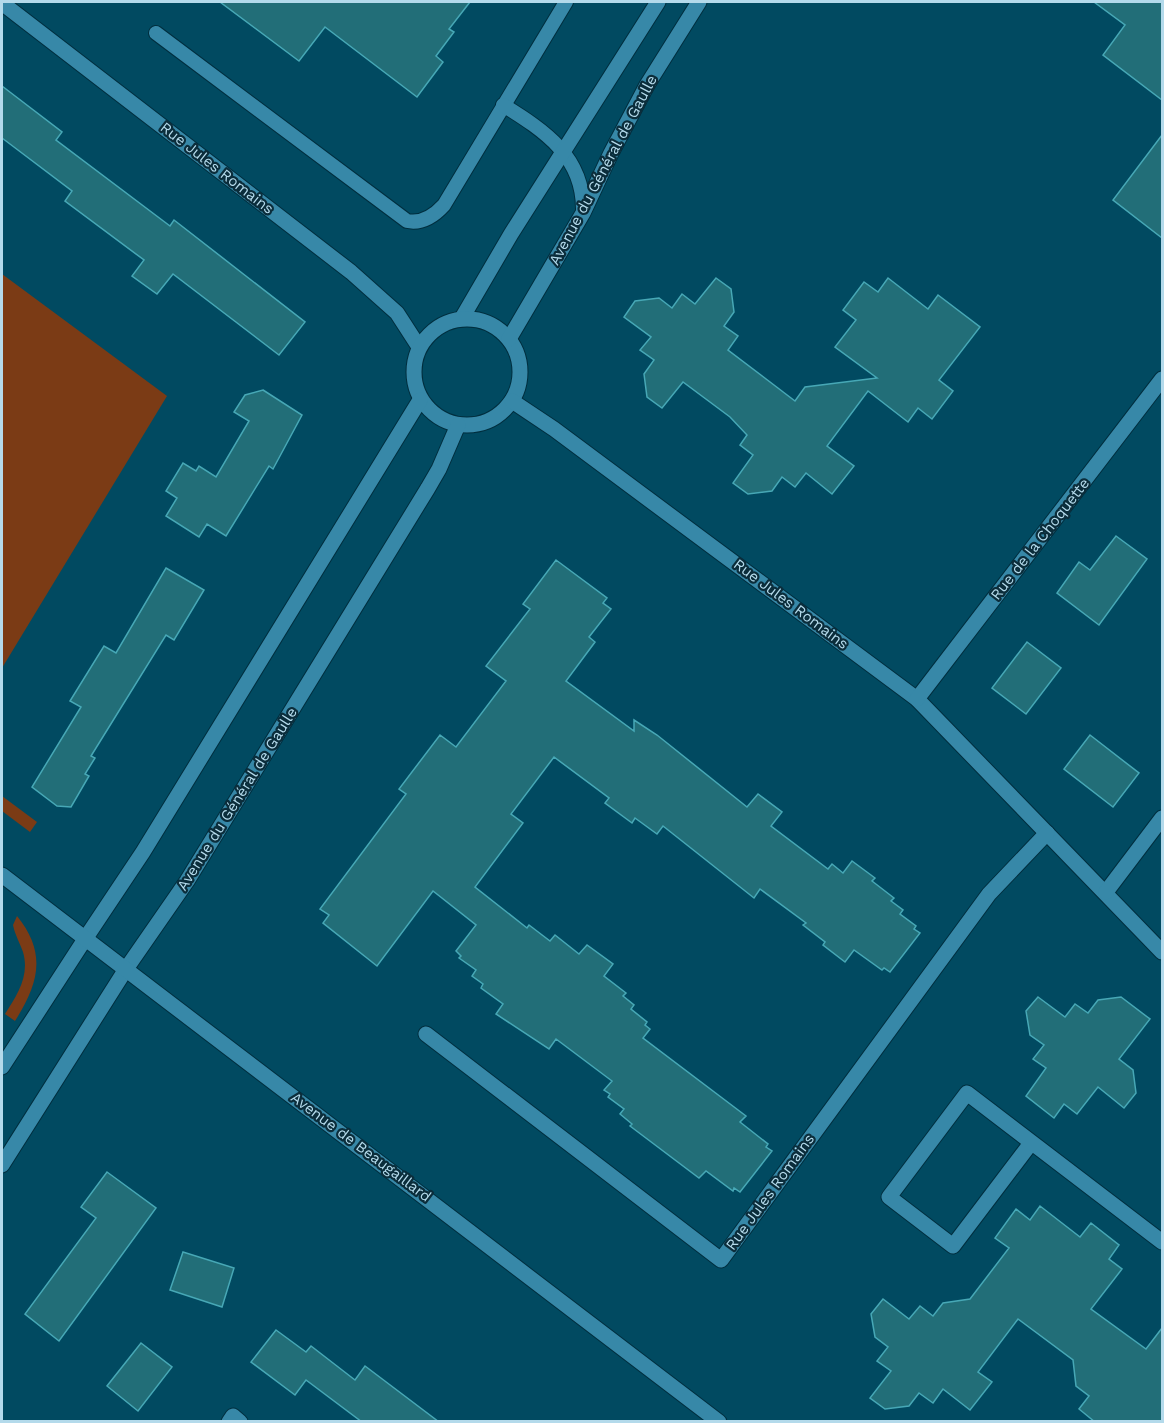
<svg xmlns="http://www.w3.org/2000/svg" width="1164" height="1423" viewBox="0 0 1164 1423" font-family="'Work Sans',sans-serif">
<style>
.green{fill:#7b3b15}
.building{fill:#226e78;stroke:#47a8b6;stroke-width:1.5}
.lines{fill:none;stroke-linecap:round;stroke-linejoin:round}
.service-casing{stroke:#002e3e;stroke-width:16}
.minor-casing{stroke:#002e3e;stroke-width:17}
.tertiary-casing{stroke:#002e3e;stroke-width:17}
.secondary-casing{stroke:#002e3e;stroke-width:17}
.service{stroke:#3788a8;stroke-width:14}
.minor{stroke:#3788a8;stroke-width:15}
.tertiary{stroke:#3788a8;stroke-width:15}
.secondary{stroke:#3788a8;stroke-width:15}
.labels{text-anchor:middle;stroke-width:4.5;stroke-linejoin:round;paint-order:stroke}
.street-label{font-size:15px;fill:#b4daeb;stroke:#0b2d3b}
</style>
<rect width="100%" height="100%" fill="#014a61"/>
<!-- green -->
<g class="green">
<path d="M2 274 167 396 2 668Z"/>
<path d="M2 796 37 822 30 832 2 811Z"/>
<path d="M17 916C47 953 39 983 15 1021L5 1014C17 995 30 976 23 952 20 943 15 935 13 925Z"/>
</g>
<!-- building -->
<g class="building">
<path d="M220 2H470L449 29 454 32 436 56 443 62 417 97 325 27 299 61Z"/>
<path d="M1094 2H1162V100L1103 55 1125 25Z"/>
<path d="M2 86 62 132 56 140 170 226 174 220 305 322 279 355 173 274 157 294 132 276 144 260 65 201 72 191 2 138Z"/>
<path d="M1162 135V238L1113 200Z"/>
<path d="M716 278 731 289 734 312 724 326 738 336 728 350 795 401 805 387 877 378 835 347 856 320 843 310 864 282 878 292 888 278 928 309 938 295 980 327 939 380 953 391 932 419 918 408 908 422 868 391 827 446 854 466 832 494 806 473 795 487 782 477 772 491 748 494 733 483 753 455 740 445 747 435 730 417 683 382 662 408 647 397 644 374 654 360 640 350 651 337 624 317 635 301 659 298 672 308 682 294 695 304Z"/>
<path d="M263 390 302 415 273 469 269 466 226 536 207 524 199 537 166 516 177 498 166 491 183 463 196 471 199 466 216 477 249 421 234 412 245 395Z"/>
<path d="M1116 536 1147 559 1099 625 1057 593 1079 562 1090 570Z"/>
<path d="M556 560 607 598 603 603 611 609 589 637 595 642 566 681 634 731V720L657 735 747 807 758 794 782 812 771 826 828 869 832 864 843 873 852 861 875 878 872 881 894 898 891 901 903 910 900 914 916 926 914 929 920 933 890 972 884 968 882 970 854 950 845 962 823 945 825 942 803 925 806 923 760 889 754 898 663 826 657 834 635 818 632 823 605 803 609 798 554 757 511 814 523 823 475 887 527 928 529 925 550 941 555 935 579 954 587 945 613 964 604 976 626 993 623 996 634 1005 631 1009 647 1022 645 1025 650 1029 643 1038 746 1116 740 1122 768 1144 766 1147 772 1151 740 1192 734 1188 733 1191 706 1171 699 1178 630 1126 632 1124 620 1114 624 1109 608 1097 610 1094 604 1090 612 1081 556 1039 549 1049 496 1014 503 1004 481 988 483 984 472 976 476 970 459 958 461 956 456 951 476 925 433 891 377 966 323 923 329 915 320 909 406 794 399 789 440 735 456 747 506 681 486 666 530 609 523 604Z"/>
<path d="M166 568 204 590 174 640 166 635 91 756 95 758 85 774 89 776 71 807 57 806 32 787 81 707 70 701 104 646 116 653Z"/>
<path d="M1027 642 1061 668 1026 714 992 688Z"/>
<path d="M1090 735 1139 773 1113 807 1064 769Z"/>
<path d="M1038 997 1065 1017 1075 1004 1088 1013 1098 1000 1121 997 1150 1019 1119 1059 1133 1070 1136 1093 1124 1108 1098 1087 1077 1114 1064 1104 1054 1118 1026 1096 1046 1068 1033 1059 1044 1045 1030 1035 1026 1011Z"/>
<path d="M107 1172 156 1208 59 1341 25 1314 96 1218 81 1207Z"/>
<path d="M1040 1206 1080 1237 1091 1223 1119 1245 1109 1259 1122 1269 1091 1309 1146 1349 1162 1328V1422H1095L1079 1409 1089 1396 1076 1386 1073 1360 1018 1319 978 1372 992 1382 970 1410 943 1389 933 1403 919 1393 909 1406 885 1409 870 1398 891 1371 877 1361 888 1347 875 1337 871 1314 883 1299 909 1319 920 1306 933 1316 943 1303 970 1299 1009 1248 995 1238 1016 1209 1030 1220Z"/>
<path d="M183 1252 234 1268 222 1307 170 1290Z"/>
<path d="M276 1330 306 1352 311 1346 355 1380 365 1366 439 1422H362L306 1380 295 1395 251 1362Z"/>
<path d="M141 1343 172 1367 138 1411 107 1386Z"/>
</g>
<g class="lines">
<!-- service casing -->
<g class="service-casing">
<g id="service">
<path d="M156 33 407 221C422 224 434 216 444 205L566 2"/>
<path d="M503 105C545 131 584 157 583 211"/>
</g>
</g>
<!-- minor casing -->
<g class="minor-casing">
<g id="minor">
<path d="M2 3 351 272 397 313 419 347"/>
<path d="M462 318 511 234 658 2"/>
<circle cx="467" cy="372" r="53"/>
<path d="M509 339 583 213 611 153 647 85 699 2"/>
<path d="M512 401 554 429 917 699 1162 952"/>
<path d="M917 699 1162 379"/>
<path d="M1106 892 1162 818"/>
<path d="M85 939 143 852 420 400"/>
<path d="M126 969 187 881 428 488 439 469 458 425"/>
<path d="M426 1034 721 1260 989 894 1047 833"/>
<path d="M1031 1143 953 1246 889 1197 967 1093 1162 1242"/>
<path d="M229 1422 233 1416 240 1422"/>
</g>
</g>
<!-- tertiary casing -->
<g class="tertiary-casing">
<g id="tertiary">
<path d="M2 1067 85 939"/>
<path d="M2 1165 126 969"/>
</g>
</g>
<!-- secondary casing -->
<g class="secondary-casing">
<path id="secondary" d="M2 875 719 1422"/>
</g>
<!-- service -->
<use href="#service" class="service"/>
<!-- minor -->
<use href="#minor" class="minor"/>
<!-- tertiary -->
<use href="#tertiary" class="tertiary"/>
<!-- secondary -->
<use href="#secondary" class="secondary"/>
</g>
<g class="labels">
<!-- street labels -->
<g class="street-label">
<text transform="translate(217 168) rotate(38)" y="5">Rue Jules Romains</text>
<text transform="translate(603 170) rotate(-62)" y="5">Avenue du Général de Gaulle</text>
<text transform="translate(1040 539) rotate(-52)" y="5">Rue de la Choquette</text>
<text transform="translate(791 604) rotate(37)" y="5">Rue Jules Romains</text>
<text transform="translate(237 799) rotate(-58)" y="5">Avenue du Général de Gaulle</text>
<text transform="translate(361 1147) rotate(37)" y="5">Avenue de Beaugaillard</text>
<text transform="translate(770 1192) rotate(-54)" y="5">Rue Jules Romains</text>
</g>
</g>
<!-- border -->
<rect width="1164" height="1423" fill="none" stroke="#b4daeb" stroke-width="6"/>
</svg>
